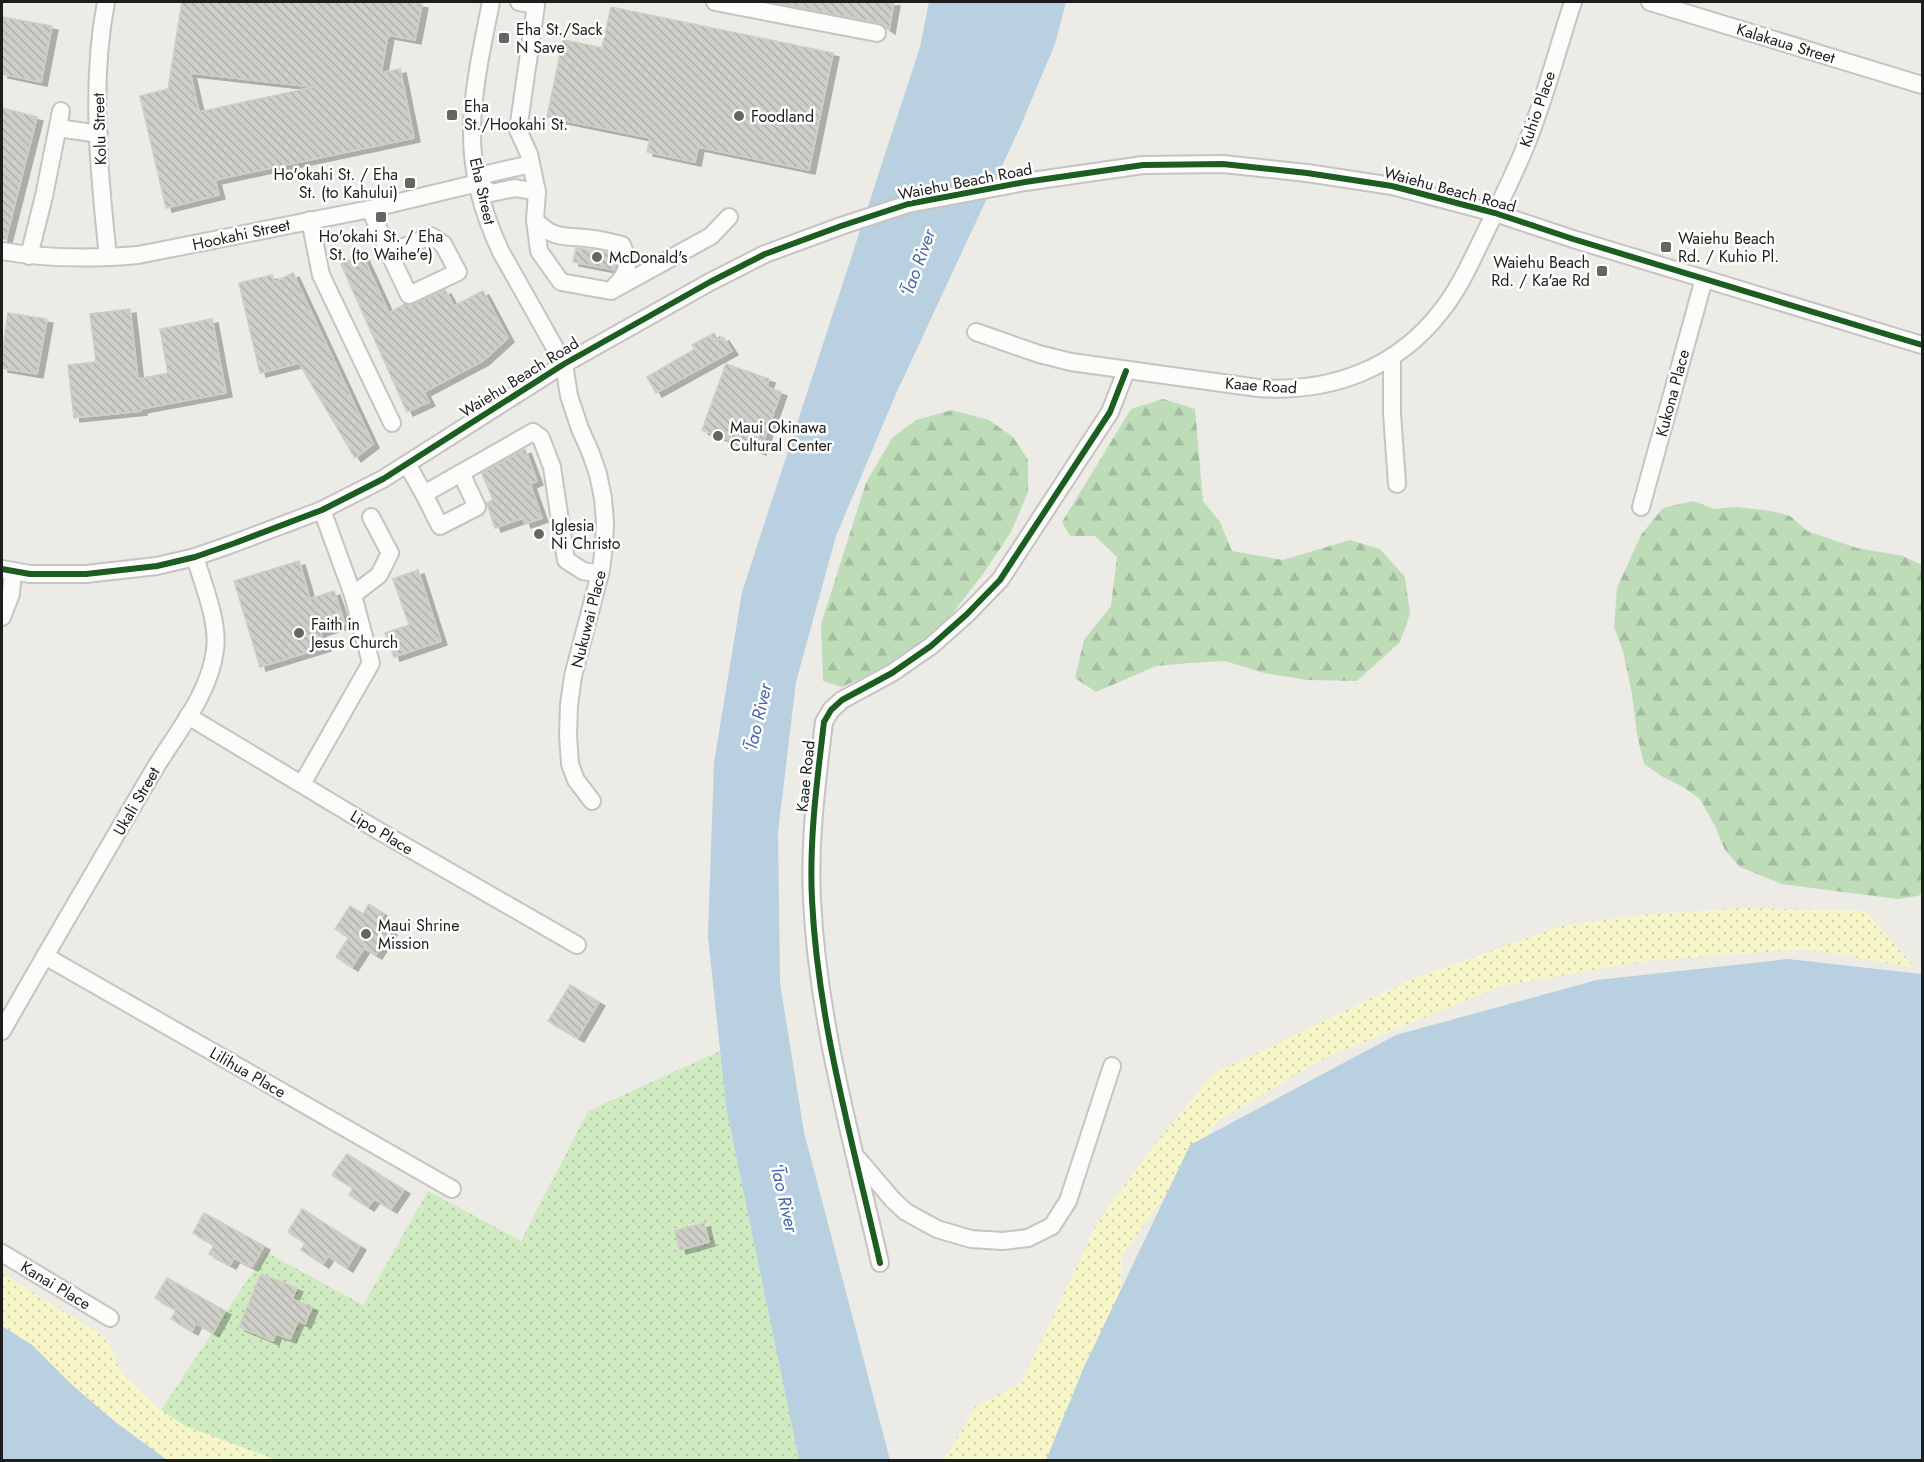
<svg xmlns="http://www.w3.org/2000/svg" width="1924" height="1462" viewBox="0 0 1924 1462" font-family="Jost,sans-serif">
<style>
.grass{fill:url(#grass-dots)}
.forest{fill:url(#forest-firs)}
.sand{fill:url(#sand-dots)}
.water{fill:#b8d0e0}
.building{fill:url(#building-back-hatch);stroke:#cfcdc6;stroke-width:1.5;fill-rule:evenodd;filter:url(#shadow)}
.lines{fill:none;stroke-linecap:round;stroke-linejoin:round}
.minor-casing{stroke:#c4c4c1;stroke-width:20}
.minor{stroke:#fcfcfb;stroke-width:16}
.cycleway-casing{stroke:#fff;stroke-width:10}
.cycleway{stroke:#1b5e20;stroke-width:6}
.poi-dot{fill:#656563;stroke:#fff;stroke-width:2}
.labels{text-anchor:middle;stroke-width:5;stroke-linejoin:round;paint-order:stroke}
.poi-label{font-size:16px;fill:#1d1d1d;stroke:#fff;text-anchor:start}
.street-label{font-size:16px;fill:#1d1d1d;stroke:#fff}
.water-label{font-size:18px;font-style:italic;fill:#4665b0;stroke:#fff}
</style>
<defs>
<pattern id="grass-dots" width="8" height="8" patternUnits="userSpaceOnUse" patternTransform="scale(1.5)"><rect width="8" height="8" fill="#d0ebc2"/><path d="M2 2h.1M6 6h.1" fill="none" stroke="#b2c9a6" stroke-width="1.8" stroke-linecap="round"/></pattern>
<pattern id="forest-firs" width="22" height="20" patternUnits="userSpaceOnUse" patternTransform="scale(1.5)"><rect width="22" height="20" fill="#bfdcb9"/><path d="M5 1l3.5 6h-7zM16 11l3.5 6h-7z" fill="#a4bc9f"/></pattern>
<pattern id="sand-dots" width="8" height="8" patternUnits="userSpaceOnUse" patternTransform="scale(1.5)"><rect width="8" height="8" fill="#f6f6c8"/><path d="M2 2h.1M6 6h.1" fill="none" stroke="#d2d2ab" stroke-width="1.8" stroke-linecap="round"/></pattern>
<pattern id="building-back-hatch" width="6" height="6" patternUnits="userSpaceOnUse" patternTransform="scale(1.5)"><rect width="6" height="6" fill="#cfcdc8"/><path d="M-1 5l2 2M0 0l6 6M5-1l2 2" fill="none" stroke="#b1b0ab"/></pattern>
<filter id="shadow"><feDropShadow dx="6" dy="4" stdDeviation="0" flood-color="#0004"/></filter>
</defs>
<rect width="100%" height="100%" fill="#ecebe5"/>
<!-- grass -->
<path class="grass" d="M720 1051 726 1107 799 1460H277L185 1426 161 1410 266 1252 363 1305 428 1191 521 1241 588 1111Z"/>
<!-- forest -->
<g class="forest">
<path d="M1163 399 1195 409 1203 501 1220 522 1232 551 1283 560 1350 540 1380 549 1405 577 1410 614 1400 642 1357 681 1307 680 1264 673 1225 661 1190 663 1156 666 1096 692 1075 678 1084 640 1111 606 1117 557 1095 536H1070L1062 522 1131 409Z"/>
<path d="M952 410 989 420 1013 437 1028 460V492L1011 532 983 574 948 619 911 655 842 687 823 681 821 624 866 483 892 438 916 420Z"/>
<path d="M1693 501 1714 509 1737 507 1771 511 1790 516 1807 531 1857 548 1903 556 1922 565V893L1918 896 1897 899 1782 884 1740 867 1725 850 1715 826 1700 799 1683 787 1663 777 1644 764 1637 734 1632 694 1623 651 1614 627 1617 588 1641 535 1663 508Z"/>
</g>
<!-- sand -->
<g class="sand">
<path d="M1745 908 1866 911 1915 968 1808 949 1645 961 1498 987 1325 1058 1218 1121 1122 1256 1121 1357 1150 1460H944L975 1407 1022 1382 1096 1225 1150 1150 1213 1074 1412 979 1561 926 1641 915Z"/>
<path d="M2 1273 106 1338 122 1374 161 1410 185 1426 277 1460H167L114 1421 71 1384 32 1345 2 1326Z"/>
</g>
<!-- water -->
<g class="water">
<path d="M929 2H1066L1055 44 1021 125 895 396 836 536 796 682 778 832 780 983 804 1132 890 1460H799L726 1107 708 936 714 763 742 592 920 47Z"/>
<path d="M1788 959 1922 974V1460H1046L1084 1367 1190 1145 1396 1035 1597 980Z"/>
<path d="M2 1326 32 1345 71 1384 114 1421 167 1460H2Z"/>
</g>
<!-- building -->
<g class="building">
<path d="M182 2H411L422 4 415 40 388 35 381 73 400 69 414 138 215 180 219 195 166 208 140 96 168 89ZM190 73 314 87 199 112Z"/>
<path d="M778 2H894L889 30 879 23 777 3Z"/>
<path d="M611 7 833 53 809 170 698 147 695 162 647 152 650 138 547 117 563 40 602 48Z"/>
<path d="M2 17 52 26 41 82 2 74Z"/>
<path d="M2 108 37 117 6 239H2Z"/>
<path d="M576 248 614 254 616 263 614 270 573 262Z"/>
<path d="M362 254 389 313 405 304H413L445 290 454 306 483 291 508 338 483 361 424 392 429 402 407 412 341 264Z"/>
<path d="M293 273 373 444 355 458 299 363 260 373 239 283 272 275 274 282Z"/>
<path d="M130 309 138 379 168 373 160 329 212 319 226 393 141 409V411L74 418 68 365 96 362 90 314Z"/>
<path d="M8 313 47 319 37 374 2 368V354Z"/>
<path d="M714 333 718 340 723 337 732 351 656 393 647 377 695 349 692 345Z"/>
<path d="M726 364 769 379 767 387 781 392 760 451 702 430Z"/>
<path d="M525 449 537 481 530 484 542 518 525 524 523 518 495 528 487 503 493 500 482 473Z"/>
<path d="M299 561 310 599 334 591 345 624 320 632 325 647 260 667 234 581Z"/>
<path d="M418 570 441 641 394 657 385 633 409 625 393 579Z"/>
<path d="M369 904 384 914 378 923 391 931 376 955 364 948 352 967 336 957 349 937 335 929 350 906 363 914Z"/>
<path d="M570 985 599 1002 578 1038 548 1021Z"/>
<path d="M347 1154 404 1190 391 1209 374 1199 368 1207 349 1195 353 1188 332 1175Z"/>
<path d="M302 1209 360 1246 347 1268 328 1256 323 1264 301 1250 305 1243 288 1232Z"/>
<path d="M204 1213 264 1246 252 1267 234 1258 230 1265 209 1254 214 1245 193 1233Z"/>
<path d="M704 1223 709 1242 680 1250 675 1231Z"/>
<path d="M261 1274 297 1288 292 1299 312 1307 305 1324 298 1321 290 1339 276 1334 273 1341 239 1327Z"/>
<path d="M167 1278 225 1311 213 1333 196 1323 192 1331 171 1319 176 1310 155 1298Z"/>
</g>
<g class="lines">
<!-- minor casing -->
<g class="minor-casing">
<g id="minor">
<path d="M106 2C90 85 99 173 108 257"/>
<path d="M491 2C483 43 473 86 472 128 471 171 483 214 501 252L564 364 569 396 580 429 590 451 598 474 603 498 605 522 604 546 601 570 573 676 569 705 568 735 570 764 576 780 592 801"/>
<path d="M519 2 536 5 518 130 529 154 537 192 535 220 539 251 561 282 611 291 711 236 729 217"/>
<path d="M715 2 877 33"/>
<path d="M1650 2 1922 85"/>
<path d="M58 128 99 134"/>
<path d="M478 183 491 193 515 188 537 192"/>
<path d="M478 183 487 174 531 164"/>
<path d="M370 209 389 253 431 236 443 244 458 272 409 295 389 253"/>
<path d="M310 220 321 275 392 423"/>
<path d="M535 220C554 241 568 235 593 239 603 240 613 243 622 245 630 263 629 272 615 286"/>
<path d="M2 251C47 259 92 259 138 255L370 209 478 183"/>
<path d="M29 256 44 196 61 111"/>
<path d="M976 332 1039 354 1071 362 1258 388C1331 393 1397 369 1442 310 1461 286 1473 257 1486 231 1501 201 1516 171 1528 140 1546 95 1558 47 1573 2"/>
<path d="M1392 357V413L1397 484"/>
<path d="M407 464 424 494 533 432 541 438 552 467 566 560 583 571 600 574"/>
<path d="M424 494 440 526 477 507 461 473"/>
<path d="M1641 507 1704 279"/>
<path d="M2 569 30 574H86L157 566 195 557 235 543 322 510 383 479 564 364 710 282 765 254 841 226 908 204 1025 182 1143 165 1223 164 1307 173 1392 186 1495 213 1573 239 1922 345"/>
<path d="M353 595 379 575 390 553 371 517"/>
<path d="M2 617 11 594 13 571"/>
<path d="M188 716 379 831 577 945"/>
<path d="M302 784 371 663 353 595 322 510"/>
<path d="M45 956 452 1189"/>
<path d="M2 1031C51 945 101 860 151 775 174 735 209 697 215 650 219 622 203 584 195 557"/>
<path d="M858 1159 893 1200 906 1212 937 1229 971 1239 1003 1241 1028 1238 1052 1226 1068 1201 1112 1066"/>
<path d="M2 1253 110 1318"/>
<path d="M880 1263C853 1143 818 1023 812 900 809 840 817 781 824 722L831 710 842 700 892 673 931 646 967 614 1000 580 1110 412 1126 371"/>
</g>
</g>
<!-- minor -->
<use href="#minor" class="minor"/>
<!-- cycleway casing -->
<g class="cycleway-casing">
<g id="cycleway">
<path d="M2 569 30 574H86L157 566 195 557 235 543 322 510 383 479 564 364 710 282 765 254 841 226 908 204 1025 182 1143 165 1223 164 1307 173 1392 186 1495 213 1573 239 1922 345"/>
<path d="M880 1263C853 1143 818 1023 812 900 809 840 817 781 824 722L831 710 842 700 892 673 931 646 967 614 1000 580 1110 412 1126 371"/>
</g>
</g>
<!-- cycleway -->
<use href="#cycleway" class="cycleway"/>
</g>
<!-- markers -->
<g class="poi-dot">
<rect x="498" y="32" width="12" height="12" rx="3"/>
<rect x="446" y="109" width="12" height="12" rx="3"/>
<circle cx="739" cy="116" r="6"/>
<rect x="404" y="177" width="12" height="12" rx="3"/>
<rect x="375" y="211" width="12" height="12" rx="3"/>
<rect x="1660" y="241" width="12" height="12" rx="3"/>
<circle cx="597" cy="257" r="6"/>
<rect x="1596" y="265" width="12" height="12" rx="3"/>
<circle cx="718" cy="436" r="6"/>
<circle cx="539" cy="534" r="6"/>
<circle cx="299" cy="633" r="6"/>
<circle cx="366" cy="934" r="6"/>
</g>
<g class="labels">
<!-- poi labels -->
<g class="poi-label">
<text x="516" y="35">Eha St./Sack<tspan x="516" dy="18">N Save</tspan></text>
<text x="464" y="112">Eha<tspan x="464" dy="18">St./Hookahi St.</tspan></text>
<text x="751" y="122">Foodland</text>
<text x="398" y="180" text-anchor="end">Ho'okahi St. / Eha<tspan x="398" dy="18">St. (to Kahului)</tspan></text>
<text x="381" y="242" text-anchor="middle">Ho'okahi St. / Eha<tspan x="381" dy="18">St. (to Waihe'e)</tspan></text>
<text x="1678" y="244">Waiehu Beach<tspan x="1678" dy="18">Rd. / Kuhio Pl.</tspan></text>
<text x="609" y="263">McDonald's</text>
<text x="1590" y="268" text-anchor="end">Waiehu Beach<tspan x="1590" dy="18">Rd. / Ka'ae Rd</tspan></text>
<text x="730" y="433">Maui Okinawa<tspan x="730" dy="18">Cultural Center</tspan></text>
<text x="551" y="531">Iglesia<tspan x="551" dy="18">Ni Christo</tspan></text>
<text x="311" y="630">Faith in<tspan x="311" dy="18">Jesus Church</tspan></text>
<text x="378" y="931">Maui Shrine<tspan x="378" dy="18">Mission</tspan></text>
</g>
<!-- street labels -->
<g class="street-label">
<text transform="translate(1786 43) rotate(17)" y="6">Kalakaua Street</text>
<text transform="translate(1537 109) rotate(-71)" y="6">Kuhio Place</text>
<text transform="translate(99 129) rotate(-92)" y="6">Kolu Street</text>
<text transform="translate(965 181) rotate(-11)" y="6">Waiehu Beach Road</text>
<text transform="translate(1450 189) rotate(15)" y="6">Waiehu Beach Road</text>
<text transform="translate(483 191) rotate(77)" y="6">Eha Street</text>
<text transform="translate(241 234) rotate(-12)" y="6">Hookahi Street</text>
<text transform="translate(519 377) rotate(-32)" y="6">Waiehu Beach Road</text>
<text transform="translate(1261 385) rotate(4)" y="6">Kaae Road</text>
<text transform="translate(1672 393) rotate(-75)" y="6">Kukona Place</text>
<text transform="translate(588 619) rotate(-76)" y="6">Nukuwai Place</text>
<text transform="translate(805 776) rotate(-84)" y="6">Kaae Road</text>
<text transform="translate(136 801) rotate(-60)" y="6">Ukali Street</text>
<text transform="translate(382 832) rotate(31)" y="6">Lipo Place</text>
<text transform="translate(248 1072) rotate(30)" y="6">Lilihua Place</text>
<text transform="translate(56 1285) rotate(31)" y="6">Kanai Place</text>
</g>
<!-- water labels -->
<g class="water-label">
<text transform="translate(918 263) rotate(-70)" y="6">ʻĪao River</text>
<text transform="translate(758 718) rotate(-77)" y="6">ʻĪao River</text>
<text transform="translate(784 1198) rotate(77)" y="6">ʻĪao River</text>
</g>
</g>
<!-- border -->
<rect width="1924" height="1462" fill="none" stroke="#1d1d1d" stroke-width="6"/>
</svg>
